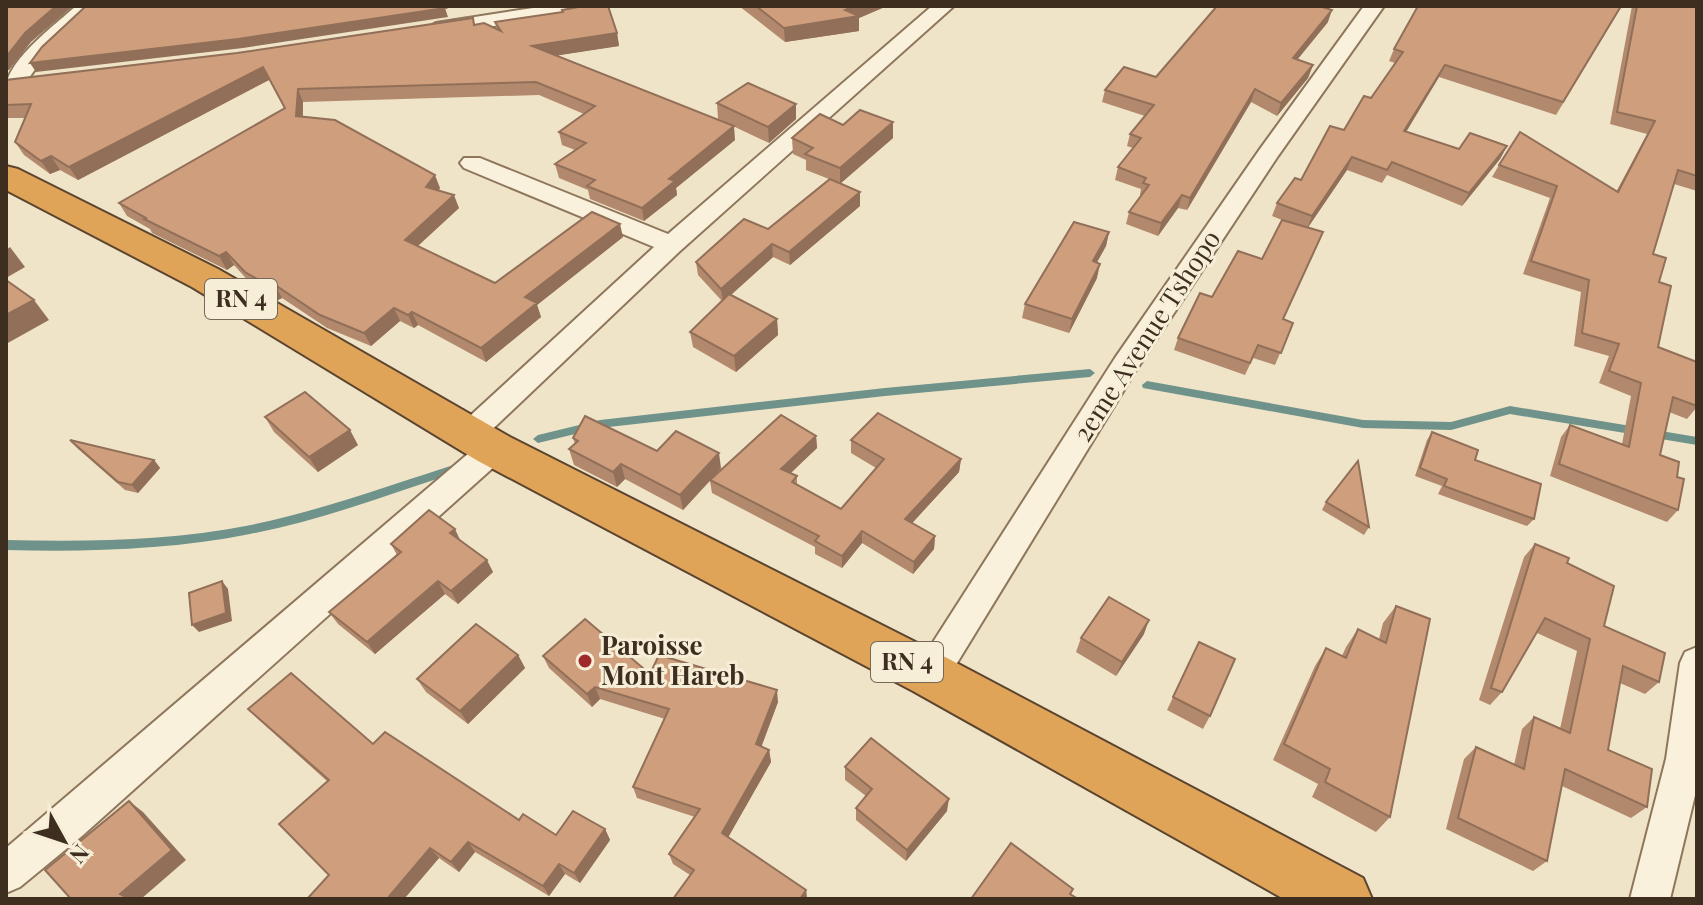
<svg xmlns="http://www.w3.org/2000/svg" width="1703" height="905" viewBox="0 0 1703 905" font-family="'Playfair Display',serif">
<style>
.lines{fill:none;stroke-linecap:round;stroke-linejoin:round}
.stream{fill:#6f938a;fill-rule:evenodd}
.street-casing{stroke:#8d765c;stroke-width:4}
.highway-casing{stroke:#5b4430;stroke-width:4}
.street{fill:#faf1dc;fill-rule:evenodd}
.highway{fill:#e0a458;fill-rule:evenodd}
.wall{fill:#b2896c}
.shaded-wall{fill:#916f58}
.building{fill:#cf9f7d;stroke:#916f58;stroke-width:2}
.poi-dot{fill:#9e2a2b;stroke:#f7eed8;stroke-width:3}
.labels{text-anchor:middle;stroke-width:6;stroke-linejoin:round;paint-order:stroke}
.shield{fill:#f7eed8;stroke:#756857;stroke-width:2}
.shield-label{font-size:24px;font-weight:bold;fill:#3d2e20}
.street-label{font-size:26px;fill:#3d2e20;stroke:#f7eed8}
.poi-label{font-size:26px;font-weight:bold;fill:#3d2e20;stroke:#f7eed8;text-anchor:start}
</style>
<rect width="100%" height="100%" fill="#f0e4c8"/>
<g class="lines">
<!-- stream -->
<g class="stream">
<path d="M1090 369 1095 373 1090 377 885 396 600 428 538 443 533 439 538 435 600 420 885 388Z"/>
<path d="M1147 381 1363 420 1451 422 1510 406 1697 437V445L1510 414 1451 430 1363 428 1143 388 1142 385Z"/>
<path d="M463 462 467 463 469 466 467 469C395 492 324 520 250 534 169 550 88 552 6 550V540C88 542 170 541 251 525 323 510 393 484 463 462Z"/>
</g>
<!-- street casing -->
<g class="street-casing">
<g id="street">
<path d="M76 6H98L46 54 21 89H6C6 61 56 24 76 6Z"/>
<path d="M546 6H594L584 12 436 35 426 29 436 23Z"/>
<path d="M932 6H954L680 251 479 442 469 445 459 442 454 434 459 426 654 247 464 168 460 163 464 158H480L668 234Z"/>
<path d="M1364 6H1384L1278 156 1135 372 943 686 931 691 919 686 913 675 919 664 1115 358 1260 149Z"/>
<path d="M494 438 505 441 509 449 505 457 82 836 20 887 6 893V848L483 441Z"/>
<path d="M1697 647V787L1670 899H1630L1666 759 1680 663 1685 652Z"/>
</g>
</g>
<!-- highway casing -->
<g class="highway-casing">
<path id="highway" d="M6 166 18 169 218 269 510 437 949 659 1363 878 1372 899H1284L913 691 478 461 192 287 6 190Z"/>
</g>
<!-- street -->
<use href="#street" class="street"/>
<!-- highway -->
<use href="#highway" class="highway"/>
</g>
<!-- wall -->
<g class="wall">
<path d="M739 6H887L859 18V31L785 42Z"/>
<path d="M1622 6 1556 115 1439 77 1406 131 1459 149 1507 146 1500 159 1462 206 1387 175 1382 183 1347 170 1308 227 1283 320 1293 323 1275 365 1253 358 1245 375 1174 350 1178 338 1212 297 1262 259 1282 220 1272 216 1277 203 1301 180 1371 98 1395 63 1389 61 1394 49Z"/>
<path d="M1632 6H1697V191L1674 184 1653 254 1659 282 1658 347 1697 362V407L1687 419 1669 412 1660 455 1677 477 1678 510 1667 522 1550 476 1561 437 1570 425 1622 444 1631 396 1599 383 1609 356 1574 346 1581 292 1523 274 1550 198 1492 177 1499 165 1616 192 1647 134 1610 124Z"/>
<path d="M562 10 617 33 619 46 557 55 735 140 676 188 677 195 644 221 590 199 588 190 559 178 555 164 575 150 562 145 559 132 584 114 539 95 303 102V116L440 188 439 190 459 208 418 246 495 283 623 237 537 305 541 317 486 362 418 325 414 328 400 321 371 346 327 328 282 298 278 300 252 285 234 265 227 270 152 233 150 229 127 216 119 203 284 108 269 80 78 180 60 170 50 174 24 155 15 142 26 118H6V80L474 25 497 30 495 22 562 12Z"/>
<path d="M1328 22 1297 60 1313 65 1308 78 1277 116 1251 102 1187 210 1178 208 1158 236 1126 224 1129 212 1141 196 1140 195 1141 189 1115 180 1118 167 1133 148 1127 146 1130 134 1145 116 1102 102 1105 90 1156 77Z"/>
<path d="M717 103 796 119 769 143 718 119Z"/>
<path d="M893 122V138L840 183 860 206 790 265 773 257 731 295 777 319 778 335 736 372 693 347 690 332 722 301 698 275 696 262 768 229 829 179 806 170V160L793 154 792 138 843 125Z"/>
<path d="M1109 232 1106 246 1097 262V278L1069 333 1022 318 1025 304Z"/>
<path d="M265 417 358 445 318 472 274 432Z"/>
<path d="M1432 432 1475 460 1534 519 1527 526 1438 494 1442 486 1415 476 1427 440Z"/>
<path d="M816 436 817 448 791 473 797 476V485L841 509 876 468 851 453V440L961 459 959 472 912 523 935 536 934 549 913 574 862 543 842 568 815 554V547L712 493 710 481 683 510 625 479 617 487 574 465 569 449 575 444 573 438 657 451 721 468 712 478Z"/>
<path d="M70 440 154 460 160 468 138 493 125 490 77 448Z"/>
<path d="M1326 502 1369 527 1364 535 1322 510Z"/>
<path d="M461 540 493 572 458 604 445 594 375 654 338 624 329 612 397 555 391 544Z"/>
<path d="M1535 544 1567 563 1604 626 1659 682 1645 694 1620 683 1608 750 1647 807 1631 818 1562 786 1547 861 1533 871 1446 829 1464 759 1476 747 1514 765 1522 729 1534 717 1560 729 1577 651 1537 633 1502 692 1490 705 1479 700 1524 557Z"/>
<path d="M1396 606 1390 817 1376 832 1312 797 1318 784 1273 760 1315 666 1326 648 1342 656 1346 647 1358 629 1379 639 1383 623Z"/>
<path d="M1144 634 1116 676 1076 652 1081 638Z"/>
<path d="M1199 642 1210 716 1203 729 1167 710Z"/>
<path d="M518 655 525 668 468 724 426 692 417 679Z"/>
<path d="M543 656 650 674 778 702 761 746 769 750 771 762 728 837 806 890 807 899H673L690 875 673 864 669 854 695 817 637 798 633 787 665 719 600 699 592 707 549 668Z"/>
<path d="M248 709 373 744 519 820 556 835 605 829 610 840 580 883 565 874 549 896 475 852 459 872 439 858 404 899H307L329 875 328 782 259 720Z"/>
<path d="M845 767 947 811 906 861 856 820V808L866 796 845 780Z"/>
</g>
<!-- shaded-wall -->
<g class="shaded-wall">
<path d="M56 6H73L31 42 9 70H6V57L25 33Z"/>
<path d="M854 6H887L859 18V31L785 42 784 28Z"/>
<path d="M445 8 448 17 243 48 36 72 30 63Z"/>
<path d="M1332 10 1328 22 1288 71 1293 58Z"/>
<path d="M617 33 619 46 535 59 532 46Z"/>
<path d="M1313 65 1308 78 1277 116 1281 103Z"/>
<path d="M1445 65 1439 77 1399 144 1404 131Z"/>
<path d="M263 67 269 80 78 180 69 167Z"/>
<path d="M298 89 303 102 302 129 296 116Z"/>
<path d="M1255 89 1251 102 1187 210 1190 198Z"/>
<path d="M796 104V119L769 143 768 127Z"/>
<path d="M893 122V138L840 184V168Z"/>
<path d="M734 126 735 140 676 188 677 195 644 221 642 208 669 179Z"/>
<path d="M1507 146 1500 159 1462 206 1469 193Z"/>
<path d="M51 156 60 170 50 174 41 161Z"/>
<path d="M1352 157 1347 170 1307 229 1312 216Z"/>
<path d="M435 175 440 188 431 200 426 187Z"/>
<path d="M860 192V206L790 265 789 252Z"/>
<path d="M454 195 459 208 410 253 405 240Z"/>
<path d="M1182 195 1178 208 1158 236 1161 223Z"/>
<path d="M620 224 623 237 537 305 541 317 486 362 481 348 525 297Z"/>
<path d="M1109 232 1106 246 1090 275 1093 261Z"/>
<path d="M772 244 773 257 723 302 721 289Z"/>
<path d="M10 247 25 267 6 278V250Z"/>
<path d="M226 252 234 265 227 270 219 256Z"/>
<path d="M1100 264 1097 278 1069 333 1072 319Z"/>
<path d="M275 285 282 298 278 300 271 287Z"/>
<path d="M34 300 49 320 6 344V315Z"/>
<path d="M394 308 400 321 371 346 364 333Z"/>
<path d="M412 312 418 325 414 328 408 315Z"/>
<path d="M777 319 778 335 736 372 734 356Z"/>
<path d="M350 430 358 445 318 472 309 457Z"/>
<path d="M816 436 817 448 782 481 781 469Z"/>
<path d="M719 453 721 468 683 510 680 495Z"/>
<path d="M961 459 959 472 904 532 905 519Z"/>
<path d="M154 460 160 468 138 493 132 485Z"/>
<path d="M621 464 625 479 617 487 613 472Z"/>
<path d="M455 529 461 542 450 533Z"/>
<path d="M862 531V543L842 568V556Z"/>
<path d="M935 536 934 549 913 574 914 562Z"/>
<path d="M487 560 493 572 458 604 451 591Z"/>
<path d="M222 581 228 589 232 621 199 632 192 625Z"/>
<path d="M438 581 445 594 375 654 367 642Z"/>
<path d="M1149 620 1144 634 1116 676 1122 662Z"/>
<path d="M518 655 525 668 468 724 460 711Z"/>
<path d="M595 687 600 699 592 707 587 694Z"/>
<path d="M777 690 778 702 758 756 756 744Z"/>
<path d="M769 750 771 762 725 843 722 833Z"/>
<path d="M949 799 947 811 906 861 907 850Z"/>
<path d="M129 801 143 812 186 860 141 899H129L120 894Z"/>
<path d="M605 829 610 840 580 883 574 873Z"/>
<path d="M468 842 475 852 459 872 451 862Z"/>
<path d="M430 848 439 858 404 899H387Z"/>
<path d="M559 864 565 874 549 896 543 886Z"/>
<path d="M806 890 807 899H800Z"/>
</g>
<!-- building -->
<g class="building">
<path d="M6 6H56L25 33 6 57Z"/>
<path d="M86 6H441L445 8 238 39 30 63 42 47Z"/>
<path d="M584 6H608L617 33 532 46 734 126 669 179 675 181 642 208 587 186 595 180 555 164 586 143 559 132 595 106 536 82 298 89 296 116 335 120 435 175 426 187 454 195 405 240 495 283 592 212 620 224 525 297 537 303 481 348 412 312 408 315 394 308 364 333 320 315 275 285 271 287 245 272 226 252 219 256 144 219 146 218 119 203 285 108 263 67 69 167 51 156 41 161 15 142 31 104 6 105V80L237 53 473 18 474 25 484 23 501 31 495 22 563 12 562 10Z"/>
<path d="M756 6H854L845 10 859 16 784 28Z"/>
<path d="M1217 6H1319L1332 10 1293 58 1313 65 1281 103 1255 89 1190 198 1182 195 1161 223 1129 212 1149 185 1143 183 1146 178 1118 167 1141 138 1130 134 1154 105 1105 90 1124 67 1156 77Z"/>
<path d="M1418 6H1621L1563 102 1445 65 1404 131 1459 149 1470 133 1507 146 1469 193 1392 162 1387 170 1352 157 1312 216 1277 203 1295 178 1301 180 1330 126 1344 130 1364 96 1371 98 1403 52 1394 49Z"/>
<path d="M1637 6H1697V176L1678 170 1653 254 1666 258 1659 282 1671 286 1658 347 1697 362V406L1673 397 1660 455 1679 462 1677 477 1684 479 1678 510 1559 464 1570 425 1629 447 1641 383 1609 371 1619 344 1582 333 1589 280 1531 261 1557 186 1499 165 1520 132 1618 192 1655 121 1617 112Z"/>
<path d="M748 83 796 104 768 127 717 103Z"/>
<path d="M860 110 893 122 840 168 805 154 813 148 792 138 820 114 843 125Z"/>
<path d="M830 179 860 192 789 252 772 244 721 289 696 262 744 219 768 229Z"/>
<path d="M1282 220 1323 232 1283 319 1293 323 1281 353 1258 345 1250 363 1178 338 1200 293 1212 297 1238 251 1262 259Z"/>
<path d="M1074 222 1109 232 1093 261 1100 264 1072 319 1025 304Z"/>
<path d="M6 280 34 300 6 315Z"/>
<path d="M729 294 777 319 734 356 690 332Z"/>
<path d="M305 392 350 430 309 457 265 417Z"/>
<path d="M878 413 961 459 905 519 935 536 914 562 862 531 842 556 815 541 819 536 710 480 781 415 816 436 781 469 797 476 792 482 841 509 884 459 851 440Z"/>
<path d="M585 416 657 451 676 431 719 453 680 495 621 464 613 472 569 449 578 441 573 438Z"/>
<path d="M1432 432 1478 450 1475 460 1541 484 1534 519 1444 486 1447 479 1420 468Z"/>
<path d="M70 440 154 460 132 485 118 482Z"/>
<path d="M1358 461 1369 527 1326 502Z"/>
<path d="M429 510 455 529 450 533 487 560 451 591 438 581 367 642 329 612 401 552 391 544Z"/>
<path d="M1535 544 1569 558 1567 563 1614 586 1604 626 1665 653 1659 682 1623 666 1608 750 1652 769 1647 807 1565 769 1547 861 1458 818 1476 747 1524 769 1534 717 1570 733 1590 639 1545 618 1502 692 1491 688Z"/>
<path d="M222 581 226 613 192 625 189 593Z"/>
<path d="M1109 597 1149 620 1122 662 1081 638Z"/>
<path d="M1396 606 1430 619 1390 817 1325 782 1330 769 1284 744 1326 648 1346 658 1358 629 1386 643Z"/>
<path d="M585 619 650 674 659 655 777 690 756 744 769 750 722 833 806 890 800 899H673L694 870 669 854 700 809 633 787 669 709 595 687 587 694 543 656Z"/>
<path d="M476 624 518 655 460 711 417 679Z"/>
<path d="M1199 642 1235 659 1210 716 1173 697Z"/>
<path d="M291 673 373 744 385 732 519 820 523 814 556 835 573 811 605 829 574 873 559 864 543 886 468 842 451 862 430 848 387 899H307L329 875 279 824 329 780 248 709Z"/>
<path d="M871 738 949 799 907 850 856 808 872 789 845 767Z"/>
<path d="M129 801 172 850 120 894 130 899H71L45 870Z"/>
<path d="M1011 843 1073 889 1070 894 1078 899H971Z"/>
</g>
<!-- markers -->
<circle class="poi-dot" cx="585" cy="661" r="8"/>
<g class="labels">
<!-- shield labels -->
<g class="shield">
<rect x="205" y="279" width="72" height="40" rx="6"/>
<rect x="871" y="642" width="72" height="40" rx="6"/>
</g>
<g class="shield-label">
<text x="241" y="307">RN 4</text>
<text x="907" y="670">RN 4</text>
</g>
<!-- street labels -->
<g class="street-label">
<text transform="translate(1147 336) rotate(-57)" y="9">2eme Avenue Tshopo</text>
</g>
<!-- poi labels -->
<g class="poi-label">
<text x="601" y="655">Paroisse<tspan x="601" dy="30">Mont Hareb</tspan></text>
</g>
</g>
<!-- border -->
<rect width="1703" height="905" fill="none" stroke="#3d2e20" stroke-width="16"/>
<!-- north arrow -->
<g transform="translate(64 841) rotate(130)" stroke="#f7eed8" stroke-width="6" paint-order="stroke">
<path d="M0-6L14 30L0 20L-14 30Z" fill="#3d2e20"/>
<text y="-12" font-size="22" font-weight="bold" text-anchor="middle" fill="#3d2e20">N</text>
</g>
</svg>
